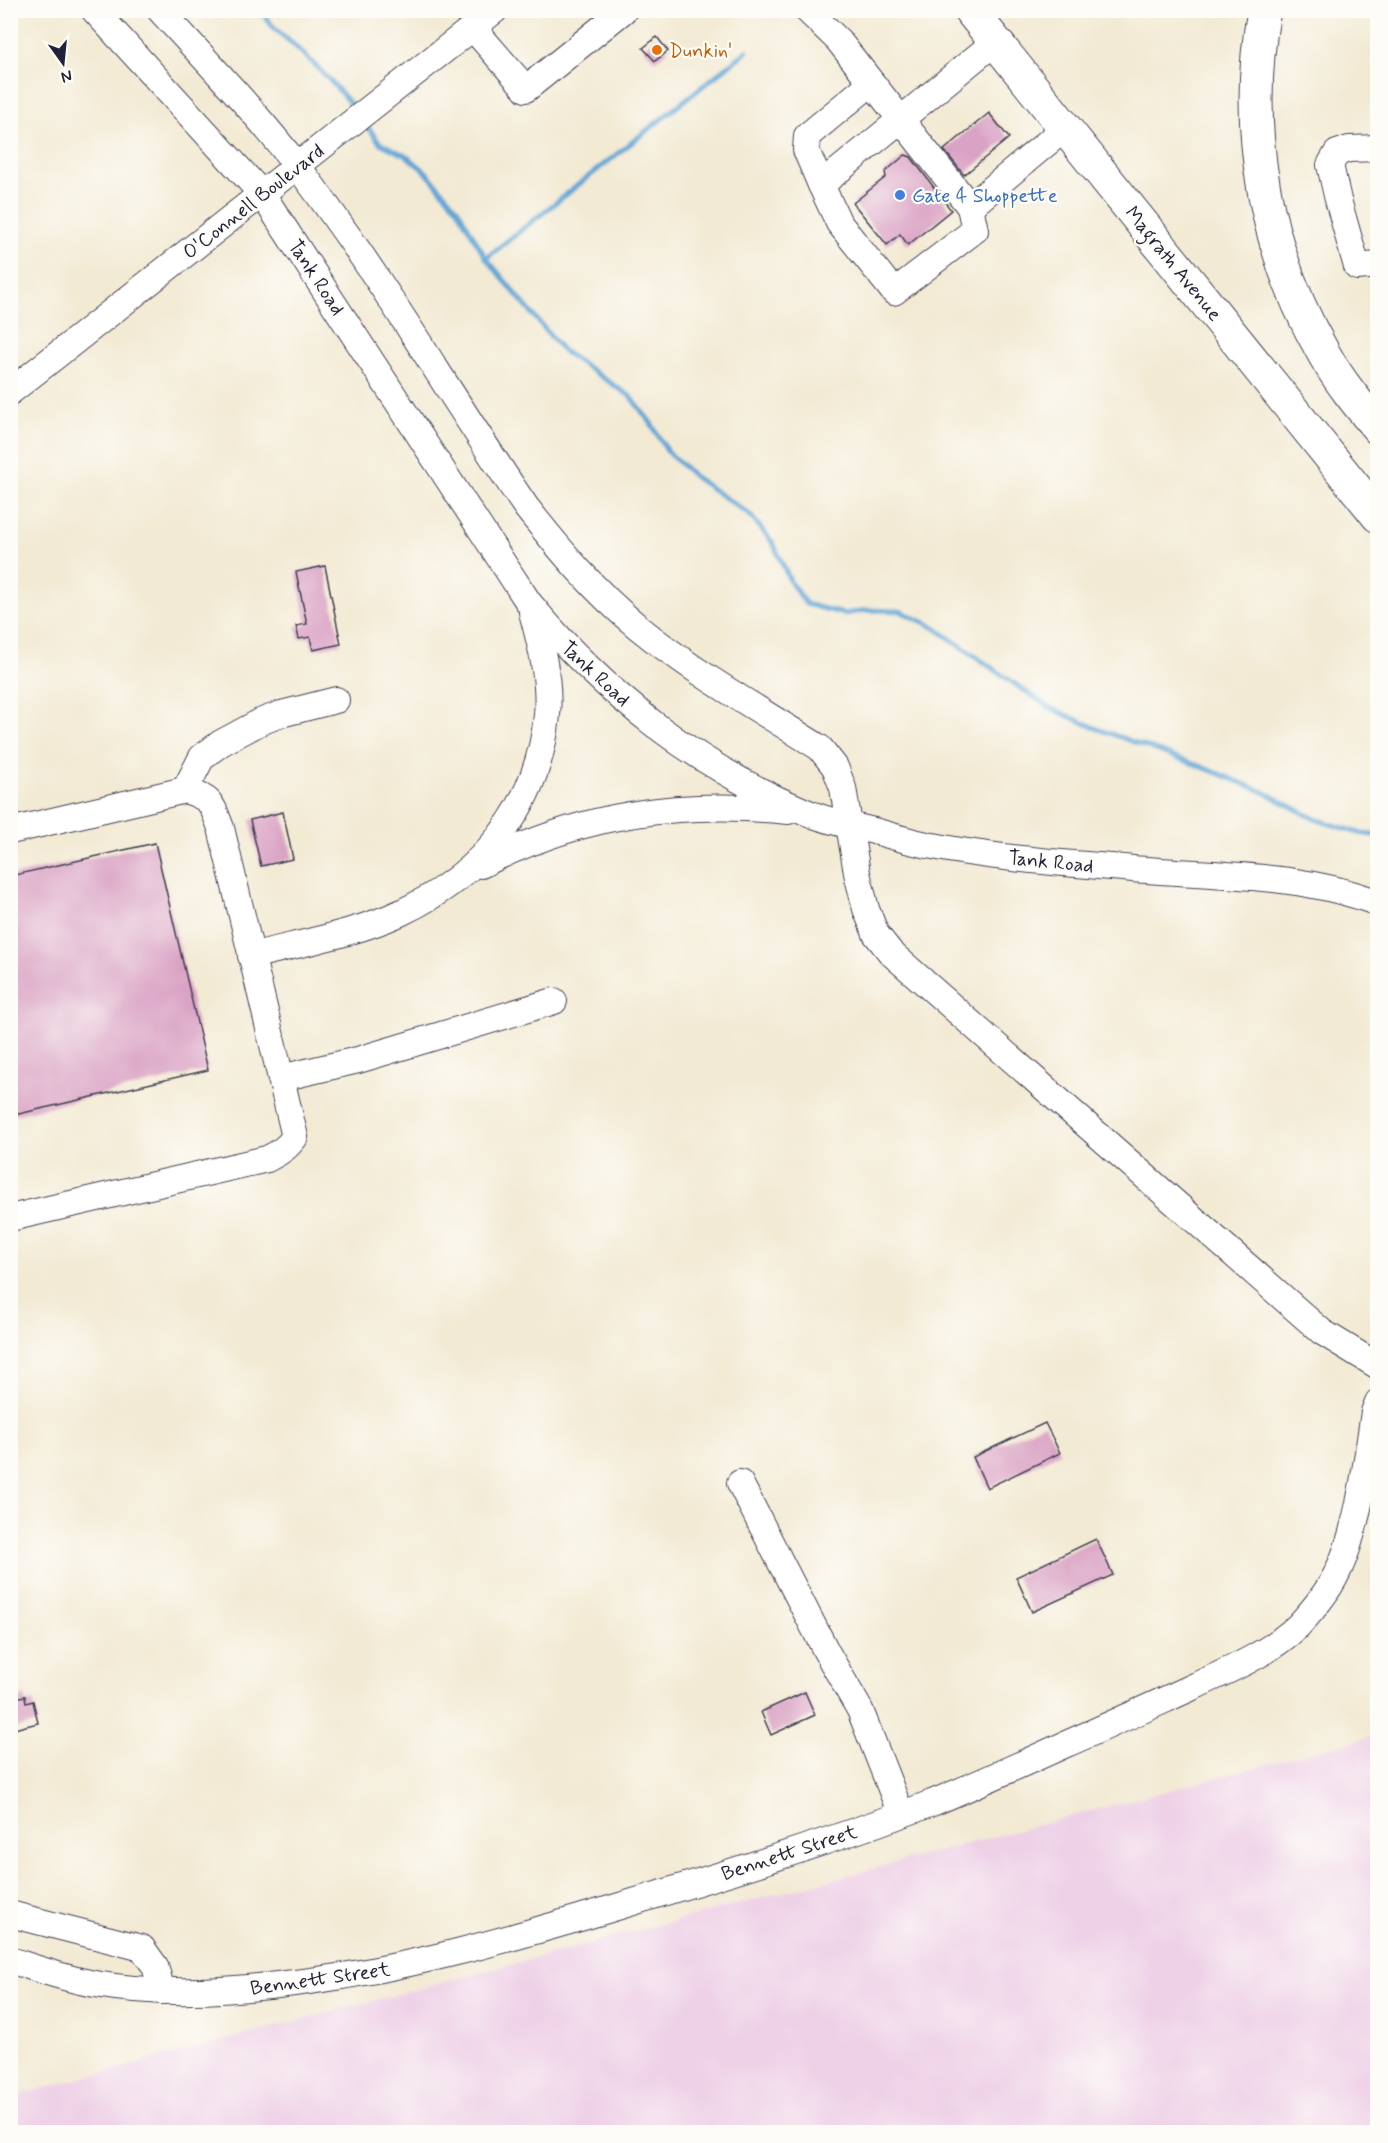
<svg xmlns="http://www.w3.org/2000/svg" width="1388" height="2143" viewBox="0 0 1388 2143" font-family="Mynerve,sans-serif">
<style>
.built{fill:#eed0e7}
.lines{fill:none;stroke-linecap:round;stroke-linejoin:round}
.stream{stroke:#60a5d5;stroke-width:5}
.building{fill:#daa3c5}
.minor-casing{stroke:#414052;stroke-width:28}
.major-casing{stroke:#414052;stroke-width:35}
.minor{stroke:#fff;stroke-width:26}
.major{stroke:#fff;stroke-width:33}
.food-dot{fill:#e8710a;stroke:#fdfcf7;stroke-width:2}
.shop-dot{fill:#3f7fe0;stroke:#fdfcf7;stroke-width:2}
.labels{text-anchor:middle;stroke-width:4.5;stroke-linejoin:round;paint-order:stroke}
.food-label{font-size:20px;fill:#c56008;stroke:#fdfcf7;text-anchor:start}
.shop-label{font-size:20px;fill:#366cbe;stroke:#fdfcf7;text-anchor:start}
.street-label{font-size:20px;fill:#22223b;stroke:#fdfcf7}
</style>
<rect width="100%" height="100%" fill="#fdfcf7"/>
<filter id="ink" filterUnits="userSpaceOnUse"><feTurbulence type="fractalNoise" baseFrequency=".0167" numOctaves="2"/><feDisplacementMap in="SourceGraphic" scale="12" xChannelSelector="R" yChannelSelector="G"/><feConvolveMatrix kernelMatrix="1 2 1 2 8 2 1 2 1" color-interpolation-filters="sRGB"/></filter>
<filter id="wash" filterUnits="userSpaceOnUse"><feTurbulence type="fractalNoise" baseFrequency=".008" numOctaves="4" result="noise"/><feDisplacementMap in="SourceGraphic" scale="24" xChannelSelector="R" yChannelSelector="G"/><feGaussianBlur stdDeviation="1.35" result="paint"/><feColorMatrix in="noise" values="0 0 0 0 0 0 0 0 0 0 0 0 0 0 0 0 0 1.4 0 .05"/><feComposite in="paint" operator="in"/></filter>
<g filter="url(#wash)">
<rect width="100%" height="100%" fill="#f3ead4"/>
<!-- built -->
<path class="built" d="M1377 1735V2132H11V2097Z"/>
<g class="lines">
<!-- stream -->
<g class="stream">
<path d="M261 10C270 27 283 35 297 48 318 67 339 89 356 111"/>
<path d="M363 121 380 143 407 156 426 172 457 208 486 258 563 351 630 396 651 423 667 451 696 478 749 514 773 543 791 583 806 604 844 614 867 610 900 611 932 626 1048 707 1098 729 1202 767 1264 792 1315 819 1359 833 1378 836"/>
<path d="M486 258 747 51"/>
</g>
</g>
<g id="blocks">
<!-- building -->
<g class="building">
<path d="M657 37 668 51 655 61 643 48Z"/>
<path d="M989 113 1009 138 964 175 944 150Z"/>
<path d="M905 155 911 157 951 210 908 245 900 234 887 245 853 203 886 177 885 172Z"/>
<path d="M325 566 341 644 313 650 310 637 299 639 296 626 307 624 296 572Z"/>
<path d="M283 812 293 859 261 866 250 820Z"/>
<path d="M155 843 208 1070 10 1116V876Z"/>
<path d="M1045 1423 1060 1453 987 1488 973 1457Z"/>
<path d="M1096 1539 1113 1575 1032 1612 1016 1577Z"/>
<path d="M805 1692 815 1715 771 1735 761 1712Z"/>
<path d="M25 1696 26 1703 33 1701 38 1723 10 1730V1699Z"/>
</g>
</g>
</g>
<g filter="url(#ink)">
<use href="#blocks" fill-opacity="0" stroke="#414052" stroke-width="1.5"/>
<g class="lines">
<!-- minor casing -->
<g class="minor-casing">
<g id="minor">
<path d="M94 10 262 194 529 603C603 693 697 767 806 812 829 822 854 826 878 832 896 837 914 843 933 846 998 859 1066 863 1133 869 1214 876 1301 873 1378 903"/>
<path d="M160 10C207 62 256 112 298 167 381 276 449 394 526 507 560 550 595 592 638 627 694 673 759 709 820 748L835 767 843 788 857 873 866 909 876 934 891 953 1322 1332 1378 1366"/>
<path d="M807 10 838 40 970 207 1065 128"/>
<path d="M473 28 526 89 624 10"/>
<path d="M1378 148 1349 149 1337 153 1330 165 1338 200 1357 267 1378 265"/>
<path d="M821 185 806 150 807 136 871 83"/>
<path d="M970 207 975 230 894 292 839 223 821 185 995 42"/>
<path d="M10 392 495 10"/>
<path d="M185 790 202 757 221 743 260 722 281 714 336 700"/>
<path d="M10 831 185 790C212 799 211 802 221 828L295 1137C287 1148 279 1153 267 1159L10 1218"/>
<path d="M481 865C581 814 678 800 789 811"/>
<path d="M251 956C301 943 354 934 400 913 483 874 538 807 547 715 550 680 541 645 532 612"/>
<path d="M281 1078 358 1060 554 1001"/>
<path d="M740 1483 826 1651 860 1710 901 1814"/>
<path d="M10 1914 142 1948 155 1966 162 1991"/>
<path d="M10 1960C38 1969 66 1979 95 1984 159 1995 222 1992 286 1984 401 1971 510 1939 620 1906 725 1874 830 1842 932 1803 976 1785 1020 1765 1064 1745 1108 1726 1151 1706 1195 1686 1231 1669 1268 1654 1298 1626 1312 1611 1327 1593 1336 1575 1358 1533 1367 1459 1374 1412L1378 1402"/>
</g>
</g>
<!-- major casing -->
<g class="major-casing">
<g id="major">
<path d="M970 10 1378 516"/>
<path d="M1264 10C1243 129 1264 250 1324 354 1339 381 1358 404 1378 428"/>
</g>
</g>
<!-- minor -->
<use href="#minor" class="minor"/>
<!-- major -->
<use href="#major" class="major"/>
</g>
</g>
<!-- markers -->
<circle class="food-dot" cx="657" cy="50" r="6"/>
<circle class="shop-dot" cx="900" cy="195" r="6"/>
<g class="labels">
<!-- food labels -->
<g class="food-label">
<text x="669" y="57">Dunkin'</text>
</g>
<!-- shop labels -->
<g class="shop-label">
<text x="912" y="202">Gate 4 Shoppette</text>
</g>
<!-- street labels -->
<g class="street-label">
<text transform="translate(253 201) rotate(-38)" y="7">O'Connell Boulevard</text>
<text transform="translate(1174 263) rotate(51)" y="7">Magrath Avenue</text>
<text transform="translate(317 277) rotate(57)" y="7">Tank Road</text>
<text transform="translate(596 673) rotate(43)" y="7">Tank Road</text>
<text transform="translate(1051 861) rotate(6)" y="7">Tank Road</text>
<text transform="translate(789 1852) rotate(-18)" y="7">Bennett Street</text>
<text transform="translate(320 1978) rotate(-8)" y="7">Bennett Street</text>
</g>
</g>
<!-- margin -->
<rect width="1388" height="2143" fill="none" stroke="#fdfcf7" stroke-width="36"/>
<!-- north arrow -->
<g transform="translate(63 63) rotate(165)" stroke="#fdfcf7" stroke-width="4.5" paint-order="stroke">
<path d="M0-4.5L10 22L0 15L-10 22Z" fill="#22223b"/>
<text y="-9" font-size="16" font-weight="bold" text-anchor="middle" fill="#22223b">N</text>
</g>
</svg>
